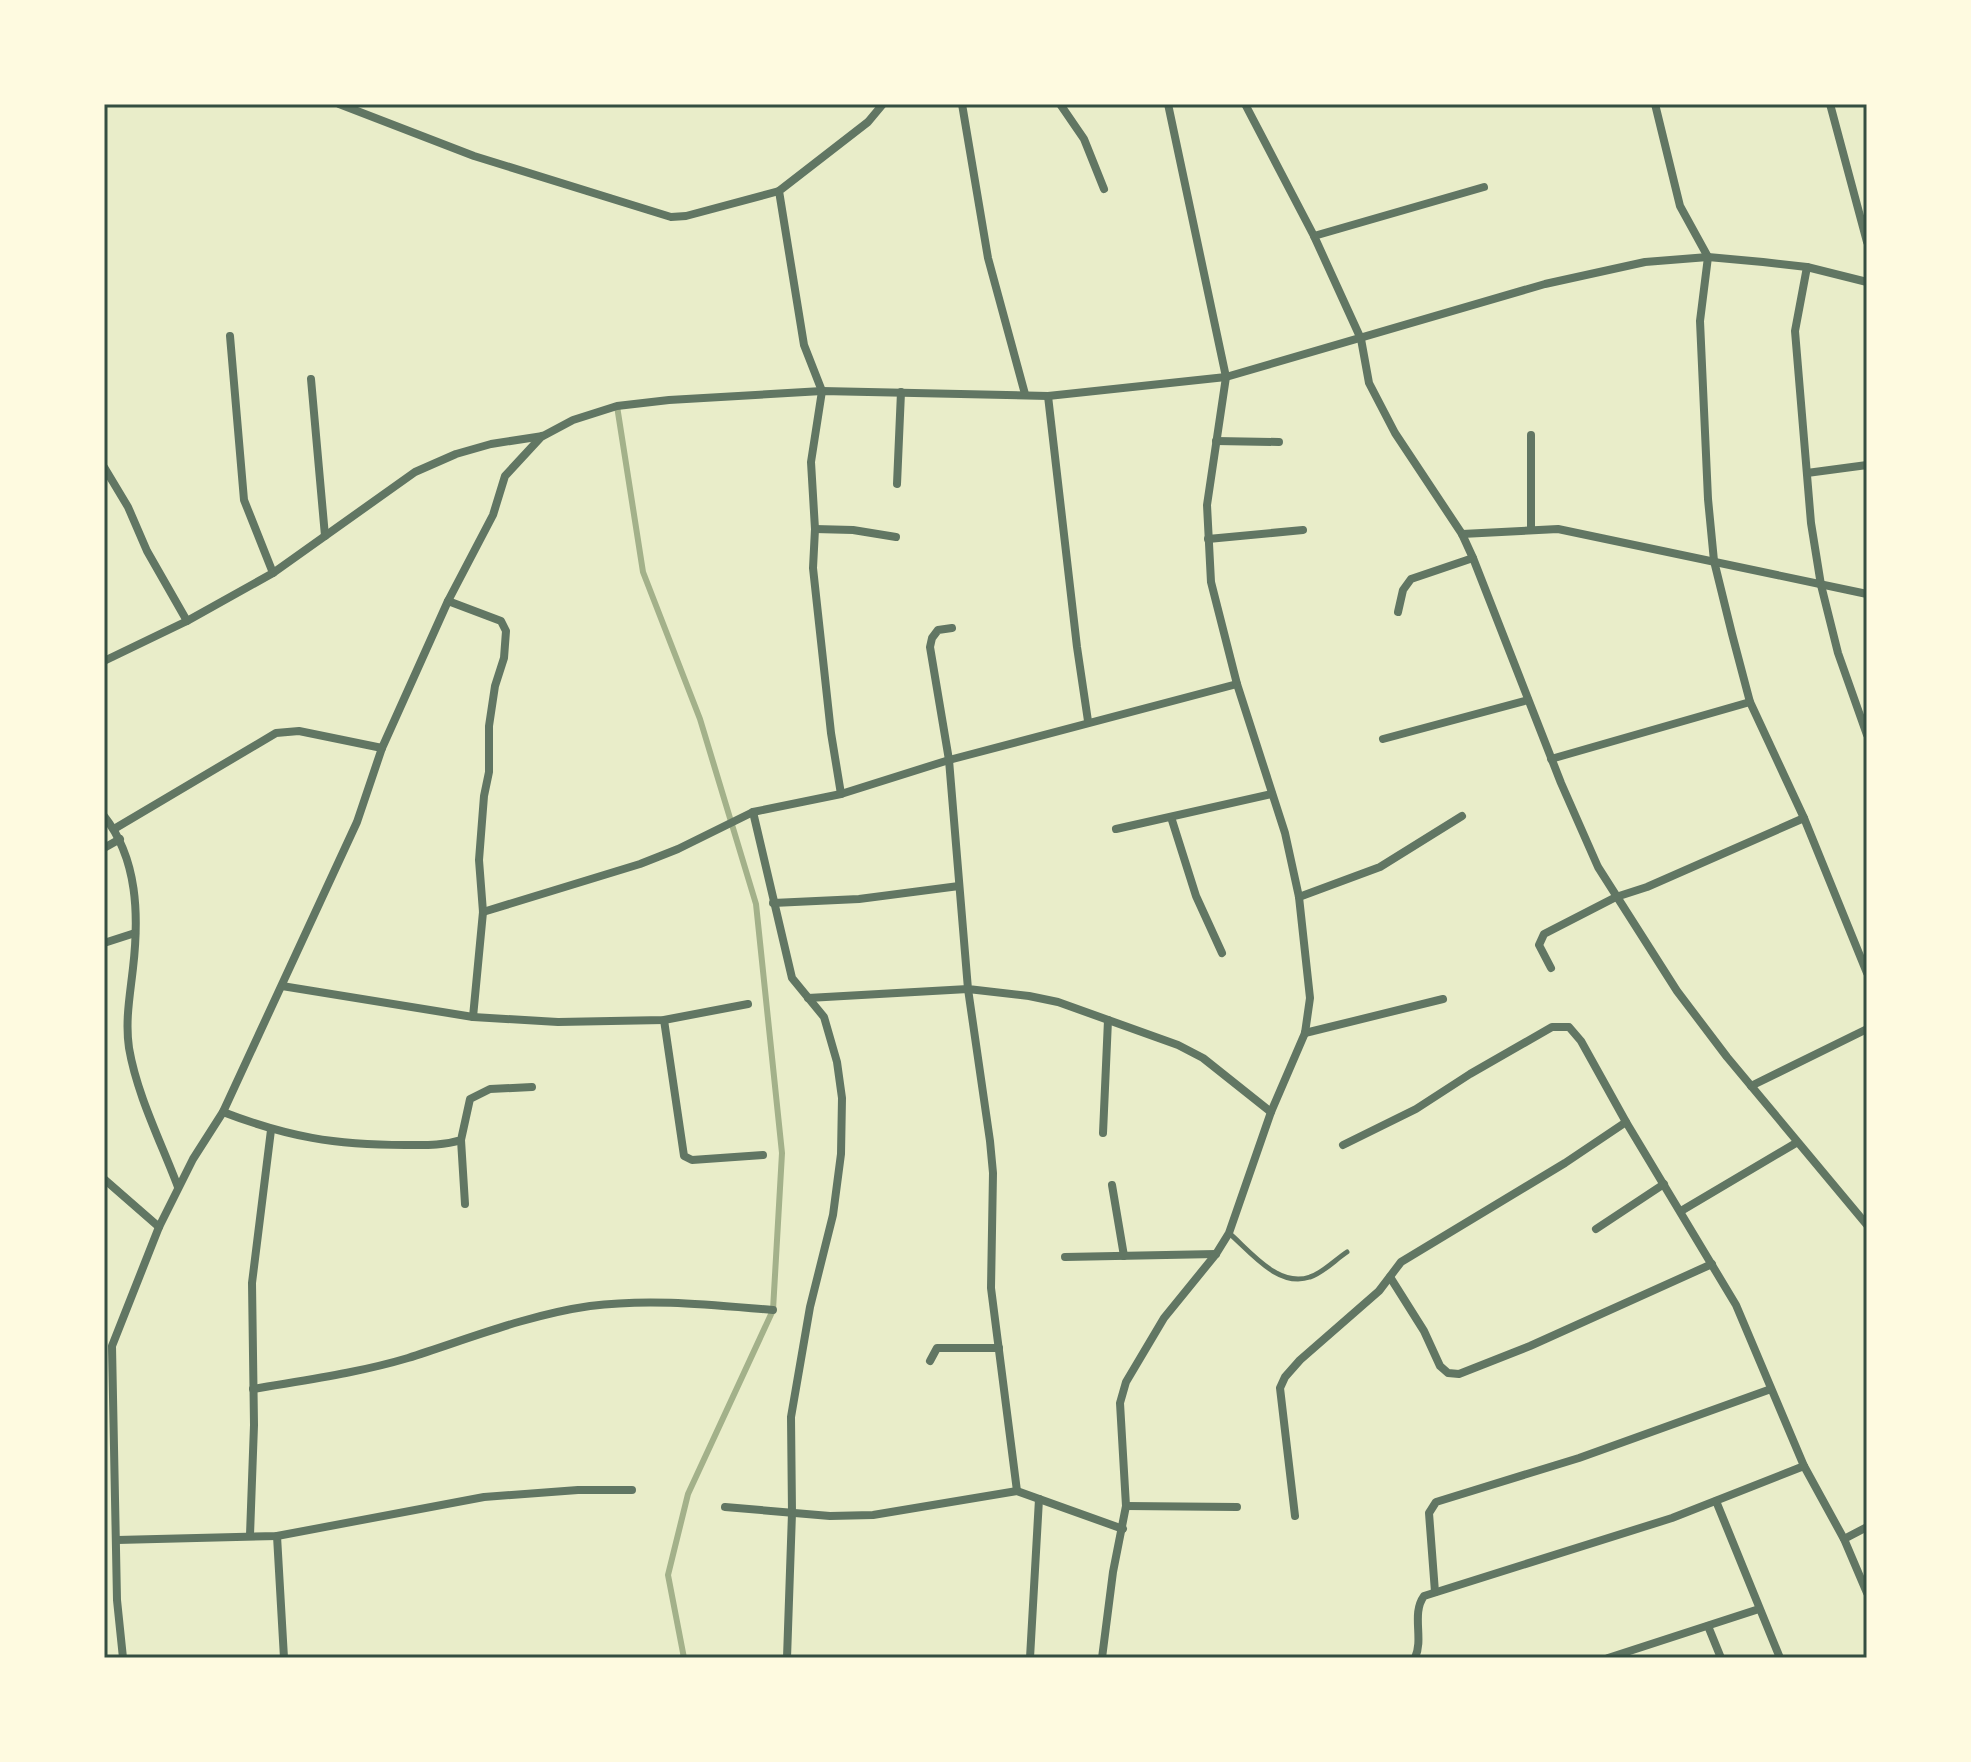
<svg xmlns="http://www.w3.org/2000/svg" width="1971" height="1762" viewBox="0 0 1971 1762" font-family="Figtree,sans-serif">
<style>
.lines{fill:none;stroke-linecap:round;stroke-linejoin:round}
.stream{stroke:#a3b18a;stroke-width:6}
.service{stroke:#617663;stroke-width:5}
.minor{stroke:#617663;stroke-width:8}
.neatline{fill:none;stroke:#344e41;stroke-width:3}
</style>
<rect width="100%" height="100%" fill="#e9edc9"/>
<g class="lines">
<!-- stream -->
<path class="stream" d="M617 406 643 572 700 719 756 904 782 1153 773 1310 688 1494 668 1575 684 1658"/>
<!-- service -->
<path class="service" d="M1229 1233C1251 1252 1278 1288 1310 1277 1323 1273 1336 1259 1347 1252"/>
<!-- minor -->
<g class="minor">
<path d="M339 104 474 156 671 217 686 216 779 191"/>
<path d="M962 104 988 258 1025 394"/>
<path d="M1060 104 1084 139 1104 189"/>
<path d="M1245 104 1314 236 1361 339 1369 383 1395 433 1462 534 1473 558 1561 783 1598 867 1677 991 1727 1057 1867 1225"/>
<path d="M1655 104 1680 206 1708 257 1700 321 1708 499 1714 561 1732 634 1750 702 1804 818 1867 973"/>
<path d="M1830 104 1867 242"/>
<path d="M1314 236 1484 187"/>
<path d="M1807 267 1795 331 1811 523 1821 585 1838 653 1867 735"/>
<path d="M230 336 244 500 273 573"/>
<path d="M311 379 325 536"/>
<path d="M1048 396 1077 647 1088 721"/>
<path d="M1531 435V529"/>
<path d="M1216 441 1279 442"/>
<path d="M104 467 128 507 147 551 187 621"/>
<path d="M1807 473 1867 465"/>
<path d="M897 484 901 392"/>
<path d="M815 529 853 530 896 537"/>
<path d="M1462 534 1558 529 1867 594"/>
<path d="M1208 539 1303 530"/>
<path d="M448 601 501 621 506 631 504 658 495 686 489 726V772L484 796 479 860 483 912 473 1017"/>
<path d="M1398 612 1403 590 1411 579 1473 558"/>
<path d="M952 628 938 630 932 638 930 647 949 760 968 989 1029 996 1058 1002 1178 1045 1203 1058 1271 1112"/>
<path d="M104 661 187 621 273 573 415 472 456 454 491 444 543 436 573 420 617 406 669 400 822 391 1048 396 1226 377 1545 284 1645 262 1708 257 1763 262 1807 267 1867 282"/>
<path d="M1383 739 1528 700"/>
<path d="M1551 759 1750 702"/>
<path d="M841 794 831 733 813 568 815 529 811 462 822 391 804 345 779 191 868 122 883 104"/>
<path d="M753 812 792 978 824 1017 837 1062 842 1098 841 1154 833 1215 810 1307 791 1417 792 1513 787 1658"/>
<path d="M104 816C138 859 139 916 133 968 130 995 125 1021 129 1048 137 1095 161 1142 178 1187"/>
<path d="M1171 817 1196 896 1222 953"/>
<path d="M114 829 276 733 299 731 382 748"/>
<path d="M1116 829 1272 794"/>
<path d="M104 848 120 839"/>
<path d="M1299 897 1380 867 1462 816"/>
<path d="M773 903 859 899 959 886"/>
<path d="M483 912 640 864 678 849 753 812 841 794 949 760 1237 684"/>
<path d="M104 943 135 933"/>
<path d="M1551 968 1539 945 1544 934 1616 897 1647 887 1804 818"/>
<path d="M282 986 473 1017 558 1022 664 1020 748 1004"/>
<path d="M808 998 968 989 990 1141 993 1173 991 1288 1017 1491"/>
<path d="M664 1020 684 1156 692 1160 763 1155"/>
<path d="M1305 1033 1443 999"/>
<path d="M1751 1086 1867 1029"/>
<path d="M223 1112C288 1137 335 1145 405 1145 424 1145 442 1146 461 1140L470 1099 490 1089 532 1087"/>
<path d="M1103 1133 1108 1020"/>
<path d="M461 1140 465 1204"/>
<path d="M1343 1145 1416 1109 1470 1074 1552 1027H1569L1581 1041 1626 1122 1736 1305 1804 1466 1844 1539 1867 1593"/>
<path d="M104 1179 159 1227"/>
<path d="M1112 1185 1124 1256"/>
<path d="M1681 1211 1796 1143"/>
<path d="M1596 1229 1664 1184"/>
<path d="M1065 1257 1216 1254"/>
<path d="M1390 1277 1424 1331 1440 1366 1448 1373 1459 1374 1530 1346 1712 1264"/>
<path d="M930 1361 937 1348H999"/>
<path d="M253 1389C305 1380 358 1373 408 1358 468 1339 527 1315 590 1306 651 1298 712 1305 773 1310"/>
<path d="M1716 1501 1780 1658"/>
<path d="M1126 1506 1237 1507"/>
<path d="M725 1507 830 1516 873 1515 1017 1491 1123 1529"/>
<path d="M1295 1516 1280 1388 1285 1377 1300 1360 1379 1291 1401 1262 1565 1163 1626 1122"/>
<path d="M250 1535 254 1425 252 1283 271 1130"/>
<path d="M277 1536 284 1658"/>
<path d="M1844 1539 1867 1527"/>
<path d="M117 1540 277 1536 484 1497 578 1490H632"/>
<path d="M1435 1592 1429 1513 1436 1502 1579 1458 1771 1389"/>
<path d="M1708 1626 1721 1658"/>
<path d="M123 1658 117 1600 112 1346 159 1227 193 1159 223 1112 357 822 382 748 448 601 493 515 505 476 542 436"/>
<path d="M1030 1658 1039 1499"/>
<path d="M1102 1658 1113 1572 1126 1506 1120 1403 1126 1382 1164 1318 1216 1254 1229 1233 1271 1112 1305 1033 1310 998 1299 897 1285 833 1237 684 1211 582 1207 505 1226 377 1168 104"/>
<path d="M1415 1658C1424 1638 1411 1614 1424 1596L1672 1518 1804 1466"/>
<path d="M1608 1658 1759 1609"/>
</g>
</g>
<!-- border -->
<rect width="1971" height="1762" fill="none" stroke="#fefae0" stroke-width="212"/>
<rect x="106" y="106" width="1759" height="1550" class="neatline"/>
</svg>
